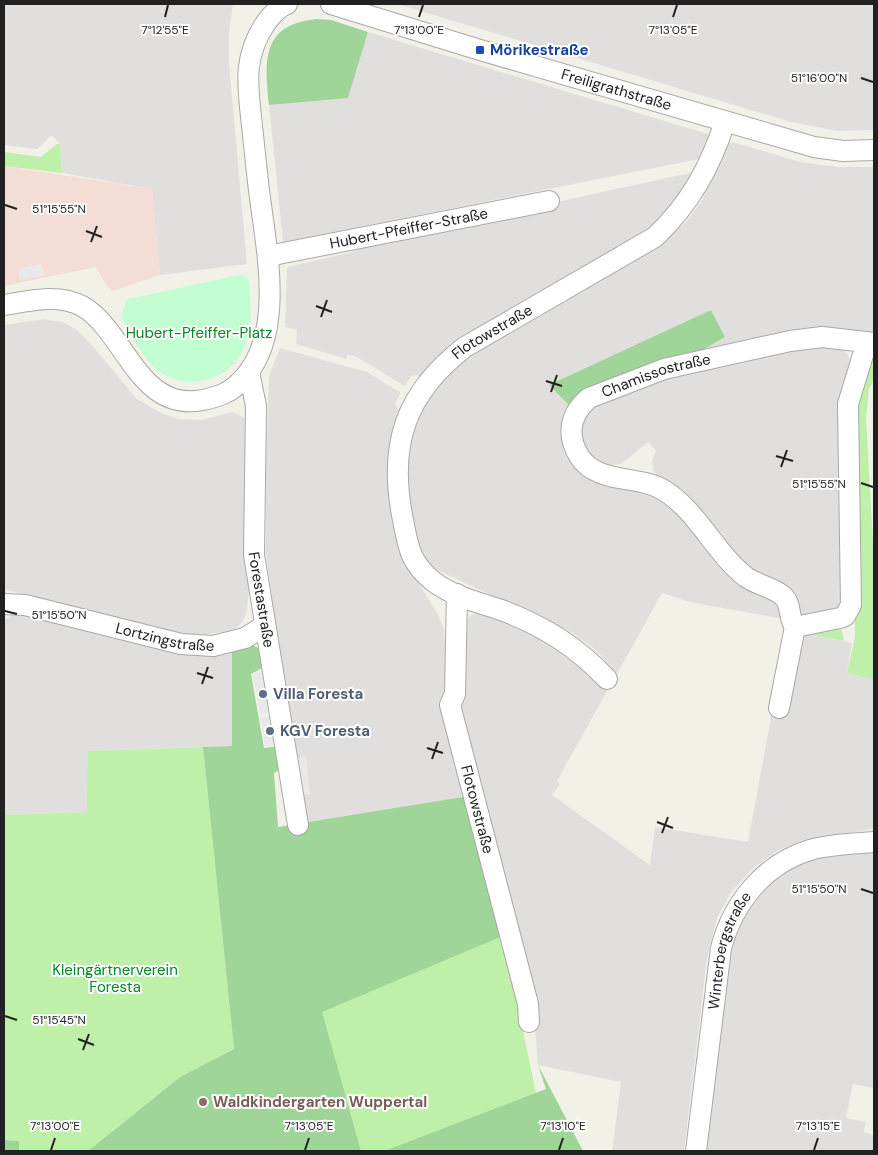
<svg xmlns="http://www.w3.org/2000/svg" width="878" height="1155" viewBox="0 0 878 1155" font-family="'DM Sans',sans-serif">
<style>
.residential{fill:#e0dfde}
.commercial{fill:#f4ddd6}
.grass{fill:#bff0aa}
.forest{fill:#9fd599}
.park{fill:#c3fed3}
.parking{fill:#e9e9e9}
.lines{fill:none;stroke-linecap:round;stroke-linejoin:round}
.minor-casing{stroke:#a8a8a8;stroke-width:22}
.minor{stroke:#fff;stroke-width:20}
.ticks{fill:none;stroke:#212121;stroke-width:2}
.transit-dot{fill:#1a4fb4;stroke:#fff;stroke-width:2}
.service-dot{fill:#5c6f8a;stroke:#fff;stroke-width:2}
.education-dot{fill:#8d6e63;stroke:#fff;stroke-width:2}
.labels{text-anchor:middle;stroke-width:4;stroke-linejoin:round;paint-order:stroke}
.transit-label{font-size:15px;font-weight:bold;fill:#164399;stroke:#fff;text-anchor:start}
.street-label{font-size:15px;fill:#212121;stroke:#fff}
.park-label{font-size:15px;fill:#038727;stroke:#fff}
.service-label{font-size:15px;font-weight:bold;fill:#4e5e75;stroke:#fff;text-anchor:start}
.education-label{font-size:15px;font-weight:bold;fill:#785e54;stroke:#fff;text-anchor:start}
.ticks-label{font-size:12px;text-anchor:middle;fill:#212121;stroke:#fff;stroke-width:4;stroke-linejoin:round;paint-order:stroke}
</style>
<rect width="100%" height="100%" fill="#f2f1e8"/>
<!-- residential -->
<g class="residential">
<path d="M4 4H233L229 32V64L247 264 160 275 152 189 62 173 60 144 52 135 37 149 4 145Z"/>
<path d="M397 4H874V130L837 131 791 122Z"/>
<path d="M368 32 711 135 704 158 283 242 269 105 348 97Z"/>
<path d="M729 143H736L800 162 838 167H874V333L831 331 691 357 725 337 711 310 570 406 569 452 659 495 778 596 789 620 690 602 662 593 617 674 596 650 571 632 435 569 422 554 416 536 407 482V459L417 422 428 400 446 376 464 360 656 248 686 222 701 202Z"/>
<path d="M699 171 683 198 645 236 423 378 417 375 411 376 405 386 355 356 347 355 346 359 296 344 297 330 285 327 287 267 349 253 381 240Z"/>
<path d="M44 319 63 322 77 330 90 343 137 399 161 413 178 419 202 420 232 412 245 418 247 423 244 485 245 557 249 587 247 612 242 623 233 630 198 636 182 634 4 589V325Z"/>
<path d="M810 344 838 345 847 354 852 365 845 601 838 612 795 621 763 581 660 480 653 470 652 460 656 451 648 442 621 464 604 466 591 456 581 441 578 425 598 401 685 371Z"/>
<path d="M280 348 367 372 401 393 395 403 397 409 403 412 413 574 437 613 444 629 447 705 469 796 303 824 266 553V467L269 376Z"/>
<path d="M18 612 232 647V746L88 751V812L4 815V620Z"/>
<path d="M479 613 490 616 561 649 593 674 607 691 557 781 560 784 552 795 650 865 655 827 748 842 772 712 800 632 852 643 847 673 874 680V828L865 831 831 835 802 841 779 850 753 868 731 892 717 918 707 958 684 1151H612L621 1082 538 1065 533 1003 457 702 465 621 471 615Z"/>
<path d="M872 851 874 853V1078L873 1088 853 1084 846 1118 866 1122 864 1132 874 1135V1151H703L731 934 765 883 812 857Z"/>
</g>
<!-- commercial -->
<path class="commercial" d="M4 166 152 189 160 275 113 291 107 286 96 267 4 286Z"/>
<!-- grass -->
<g class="grass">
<path d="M57 144H60L62 173 4 166V152L41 157Z"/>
<path d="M870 360 874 362V380L869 389 866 418 874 560V680L847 673 855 636 853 412Z"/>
<path d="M838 628 842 631 844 641 813 635 816 630Z"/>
<path d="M203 747 234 1049 180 1077 88 1151H19V1141L4 1140V815L87 812 88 751Z"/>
<path d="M503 936 536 1093 384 1151H361L321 1012Z"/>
</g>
<!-- forest -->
<g class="forest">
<path d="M316 19 331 20 368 32 348 98 269 105C265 62 260 25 316 19Z"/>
<path d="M711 310 725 337 691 357 570 406 549 385Z"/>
<path d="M245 643C260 645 262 652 266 666L251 674 264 748 280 746 284 767 274 773 278 827 469 796 503 936 322 1012 361 1151H88L180 1077 234 1049 203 747 232 746V647Z"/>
<path d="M538 1065 583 1151H384L546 1089Z"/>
<path d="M4 1140 19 1141V1151H4Z"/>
</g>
<!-- park -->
<path class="park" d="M239 275 246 276 249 281C251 303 253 324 245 345 234 379 189 393 160 372 143 360 130 334 121 316L127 299Z"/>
<!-- parking -->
<g class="parking">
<path d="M42 264 45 275 19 280V268Z"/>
<path d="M266 669 274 712 260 714 253 675Z"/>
<path d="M274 715 280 744 265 746 261 718Z"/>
<path d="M306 757 310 794 298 795 293 759Z"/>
</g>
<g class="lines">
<!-- minor casing -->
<g class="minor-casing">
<g id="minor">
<path id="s1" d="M331 4 480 50 814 147 843 151 874 150"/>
<path id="s2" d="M268 258 278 254 549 201"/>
<path d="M4 305C28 301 58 293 82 306 125 330 138 413 203 400 217 397 230 393 240 382 284 339 268 259 261 205 257 178 255 152 252 126 248 87 242 59 265 24 270 17 278 7 287 4"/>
<path id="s3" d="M867 342 848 404 851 605 845 616 840 618 795 627C788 618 792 604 783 596 773 587 757 585 746 577 715 553 698 512 665 491 639 474 597 485 579 456 566 434 570 414 589 398L664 369 790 341 822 337 874 343"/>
<path id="s4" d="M249 372 256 406 254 555 298 825"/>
<path id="s5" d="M457 594 455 694 450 705 528 1004 529 1022"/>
<path id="s6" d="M4 604 25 605 181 644 213 646 245 638 264 626"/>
<path id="s7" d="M607 679C577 647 545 627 504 611 481 603 454 597 434 582 411 564 408 548 403 520 388 446 404 394 465 347L655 237C690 204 710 167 725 122"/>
<path d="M779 708 795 627"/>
<path id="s8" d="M696 1151 721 948C733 903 764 864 810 850 830 844 853 844 874 842"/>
</g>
</g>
<!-- minor -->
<use href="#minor" class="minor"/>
</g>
<!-- ticks -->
<path class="ticks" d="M165 17 168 5M419 17 423 5M673 17 677 5M861 78 873 82M5 205 17 209M86 231 102 237M91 242 97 226M316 306 332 312M321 317 327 300M546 381 562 386M551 392 557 375M776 456 793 461M781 467 787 450M861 483 873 487M5 611 17 614M197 673 213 678M202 684 208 667M427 748 443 753M432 759 438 742M657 822 673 828M662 833 668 817M861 889 873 893M5 1016 17 1020M78 1039 94 1045M83 1050 89 1034M51 1150 55 1138M305 1150 309 1138M559 1150 563 1138M814 1150 818 1138"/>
<!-- markers -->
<rect class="transit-dot" x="475" y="45" width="10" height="10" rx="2.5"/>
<g class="service-dot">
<circle cx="263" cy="694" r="5"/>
<circle cx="270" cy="731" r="5"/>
</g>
<circle class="education-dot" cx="203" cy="1102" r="5"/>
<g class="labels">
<!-- transit labels -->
<g class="transit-label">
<text x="490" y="55">Mörikestraße</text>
</g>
<!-- street labels -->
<g class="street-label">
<text dy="5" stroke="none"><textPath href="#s1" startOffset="298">Freiligrathstraße</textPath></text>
<text dy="5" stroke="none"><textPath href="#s2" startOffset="144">Hubert-Pfeiffer-Straße</textPath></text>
<text dy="5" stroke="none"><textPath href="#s7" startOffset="499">Flotowstraße</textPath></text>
<text dy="5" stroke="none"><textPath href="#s3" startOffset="755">Chamissostraße</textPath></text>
<text dy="5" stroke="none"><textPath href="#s4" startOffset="229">Forestastraße</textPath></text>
<text dy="5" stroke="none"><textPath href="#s6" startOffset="165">Lortzingstraße</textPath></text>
<text dy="5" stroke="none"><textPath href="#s5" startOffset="220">Flotowstraße</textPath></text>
<text dy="5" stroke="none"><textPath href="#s8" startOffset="204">Winterbergstraße</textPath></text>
</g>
<!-- park labels -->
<g class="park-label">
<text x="199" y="338">Hubert-Pfeiffer-Platz</text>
<text x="115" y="975">Kleingärtnerverein<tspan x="115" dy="17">Foresta</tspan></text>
</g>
<!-- service labels -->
<g class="service-label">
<text x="273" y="699">Villa Foresta</text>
<text x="280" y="736">KGV Foresta</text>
</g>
<!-- education labels -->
<g class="education-label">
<text x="213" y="1107">Waldkindergarten Wuppertal</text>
</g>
</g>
<g class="ticks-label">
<text x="165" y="34">7°12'55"E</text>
<text x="419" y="34">7°13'00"E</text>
<text x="673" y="34">7°13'05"E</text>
<text x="819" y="82">51°16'00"N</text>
<text x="59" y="213">51°15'55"N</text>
<text x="819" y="488">51°15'55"N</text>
<text x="59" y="619">51°15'50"N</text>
<text x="819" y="893">51°15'50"N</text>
<text x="59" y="1024">51°15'45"N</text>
<text x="818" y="1130">7°13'15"E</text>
<text x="55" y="1130">7°13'00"E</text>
<text x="309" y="1130">7°13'05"E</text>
<text x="563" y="1130">7°13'10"E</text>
</g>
<!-- border -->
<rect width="878" height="1155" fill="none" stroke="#212121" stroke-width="10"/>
</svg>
